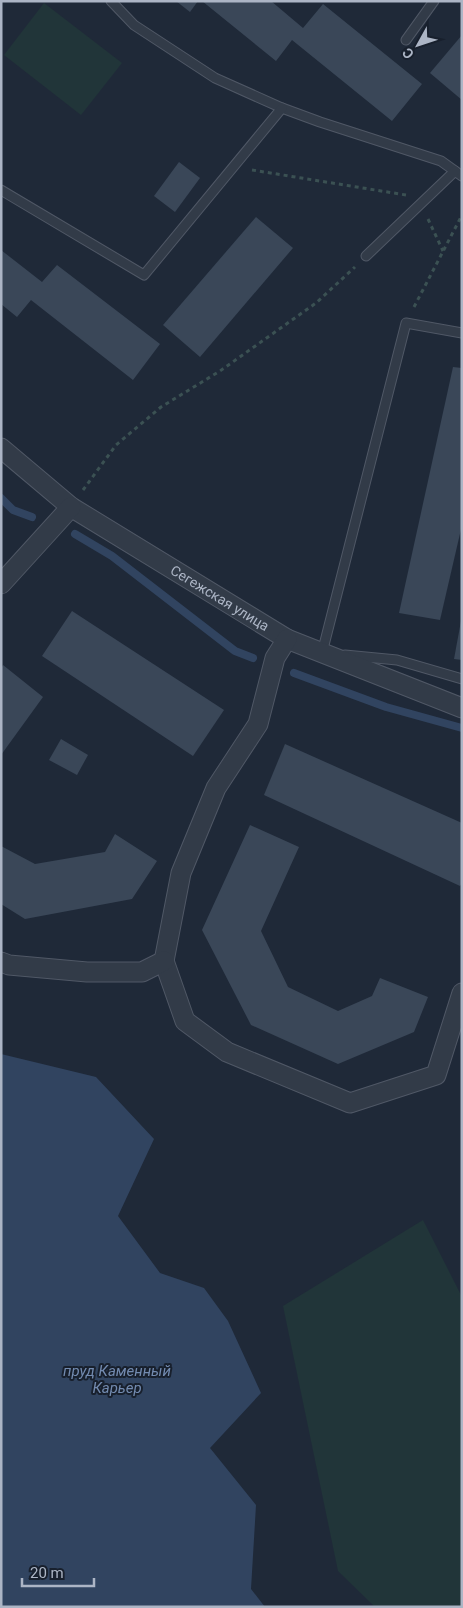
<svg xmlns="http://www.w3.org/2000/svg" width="463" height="1608" viewBox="0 0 463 1608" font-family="Roboto,sans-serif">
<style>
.green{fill:#213539}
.water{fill:#314460}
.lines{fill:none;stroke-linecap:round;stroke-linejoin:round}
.stream{stroke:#314460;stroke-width:8}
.building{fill:#3a4758}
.lane-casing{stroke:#505866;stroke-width:11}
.street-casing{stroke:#505866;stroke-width:21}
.path{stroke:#3b5153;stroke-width:3;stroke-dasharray:4 4;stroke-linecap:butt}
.lane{stroke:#323b48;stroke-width:9}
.street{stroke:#323b48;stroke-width:19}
.labels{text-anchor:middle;stroke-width:4;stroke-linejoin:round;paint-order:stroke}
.street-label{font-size:14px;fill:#acb5c5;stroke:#18202d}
.water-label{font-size:15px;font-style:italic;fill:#738bb0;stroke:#18202d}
</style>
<rect width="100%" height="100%" fill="#1f2938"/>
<!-- green -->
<g class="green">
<path d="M44 3 122 63 81 115 4 55Z"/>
<path d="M423 1220 462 1297V1607H375L338 1571 283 1306Z"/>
</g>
<!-- water -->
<path class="water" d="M1 1054 96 1077 154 1139 118 1216 160 1273 204 1288 228 1321 261 1393 210 1448 256 1505 251 1589 265 1607H1Z"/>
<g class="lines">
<!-- stream -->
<g class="stream">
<path d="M1 498 13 510 32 517"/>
<path d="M75 534 112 556 235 651 253 658"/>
<path d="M294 673 386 707 462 728"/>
</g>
</g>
<!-- building -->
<g class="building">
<path d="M176 1H198L190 12Z"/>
<path d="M202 1H271L303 28 323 4 422 84 392 121 292 40 276 61Z"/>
<path d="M462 35V100L430 73Z"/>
<path d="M179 162 200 178 175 212 154 196Z"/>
<path d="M256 217 293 248 200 357 163 325Z"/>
<path d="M1 250 42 282 57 265 160 344 133 380 31 300 17 317 1 304Z"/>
<path d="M453 367 462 368V525L440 620 399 613Z"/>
<path d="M72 611 224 710 193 756 42 656Z"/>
<path d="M461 621H462V660L454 659Z"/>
<path d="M3 665 43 697 1 755V669Z"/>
<path d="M61 739 88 755 77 775 49 760Z"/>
<path d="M285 744 462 823V883L460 886 264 795Z"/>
<path d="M250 825 299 847 261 931 288 987 338 1011 372 996 380 978 428 997 414 1032 338 1064 251 1025 202 930Z"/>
<path d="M115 834 157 861 132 899 25 919 1 904V846L35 864 105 852Z"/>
</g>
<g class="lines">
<!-- lane casing -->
<g class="lane-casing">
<g id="lane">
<path d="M111 1 134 25 215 78 282 108 320 122 441 161 462 176"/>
<path d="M406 40 434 1"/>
<path d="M1 190 144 275 282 108"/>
<path d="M366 256 455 171"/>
<path d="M325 653H322L406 323 462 333"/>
<path d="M345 655 397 660 462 679"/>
</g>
</g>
<!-- street casing -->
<g class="street-casing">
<g id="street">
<path id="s1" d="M1 448 71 507 287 639 462 708"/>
<path d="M1 584 71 507"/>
<path d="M287 639 275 658 258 724 216 788 181 873 164 961 185 1021 227 1052 350 1103 436 1075 462 993"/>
<path d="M1 962 9 965 87 972H142L164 961"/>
</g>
</g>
<!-- path -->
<g class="path">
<path d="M252 170 406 195"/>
<path d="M428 219 443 251"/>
<path d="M414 307 462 215"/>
<path d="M83 490 116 445 161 407 220 371 316 303 355 267"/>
</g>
<!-- lane -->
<use href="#lane" class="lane"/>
<!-- street -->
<use href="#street" class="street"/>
</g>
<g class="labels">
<!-- street labels -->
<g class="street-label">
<text dy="5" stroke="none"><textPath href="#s1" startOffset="266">Сегежская улица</textPath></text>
</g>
<!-- water labels -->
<g class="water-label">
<text x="117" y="1376">пруд Каменный<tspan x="117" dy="17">Карьер</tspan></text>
</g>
</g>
<!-- border -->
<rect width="463" height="1608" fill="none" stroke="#acb5c5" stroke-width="5"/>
<!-- north arrow -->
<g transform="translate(418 45) rotate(230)" stroke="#18202d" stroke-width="4" paint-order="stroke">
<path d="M0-4L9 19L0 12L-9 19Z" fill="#acb5c5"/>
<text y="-8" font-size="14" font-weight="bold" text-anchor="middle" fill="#acb5c5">С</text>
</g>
<!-- scale -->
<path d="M22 1578v8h72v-8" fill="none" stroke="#acb5c5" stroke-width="2.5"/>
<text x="30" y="1578" font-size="15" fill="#acb5c5" stroke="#18202d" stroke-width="4" paint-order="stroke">20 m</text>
</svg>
